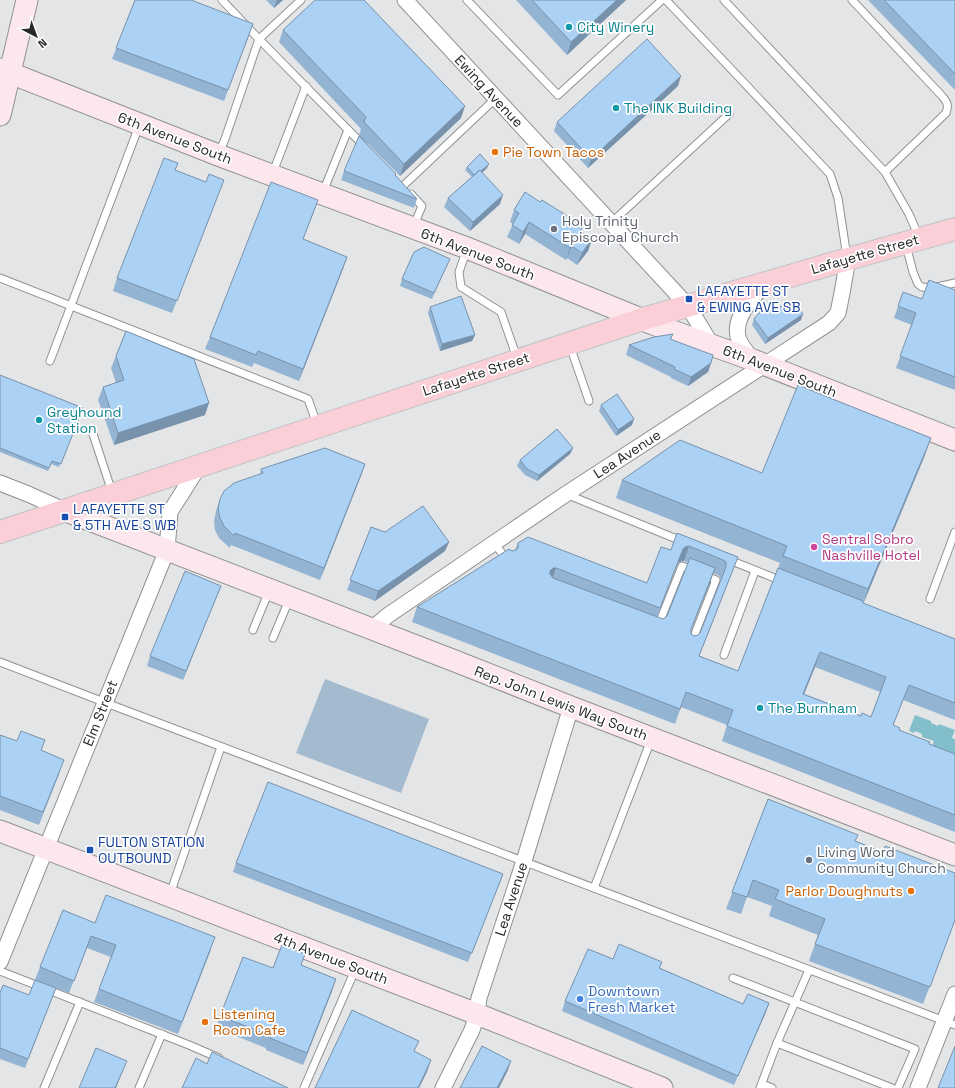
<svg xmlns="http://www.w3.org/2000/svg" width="955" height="1088" viewBox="0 0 955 1088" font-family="'Space Grotesk',sans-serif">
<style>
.green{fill:#a4bacf}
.water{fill:#82bfcb}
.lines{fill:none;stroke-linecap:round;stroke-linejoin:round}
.lane-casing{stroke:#909192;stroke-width:9}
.street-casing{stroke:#909192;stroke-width:17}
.secondary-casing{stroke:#909192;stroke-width:23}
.primary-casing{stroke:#c2c3c3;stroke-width:24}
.lane{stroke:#fff;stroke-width:7}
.street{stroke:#fff;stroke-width:15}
.secondary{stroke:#fce7ec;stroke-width:21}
.primary{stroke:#facfd8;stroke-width:22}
.wall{fill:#93b4d3;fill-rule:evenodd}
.shaded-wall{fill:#7892ac}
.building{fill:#abd1f5;stroke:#7892ac;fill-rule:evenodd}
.culture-dot{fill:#0f9aa8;stroke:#fff;stroke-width:1.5}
.food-dot{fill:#e8710a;stroke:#fff;stroke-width:1.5}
.worship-dot{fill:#6b7280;stroke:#fff;stroke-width:1.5}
.transit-dot{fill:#1a4fb4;stroke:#fff;stroke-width:1.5}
.hotel-dot{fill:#d1479c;stroke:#fff;stroke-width:1.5}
.shop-dot{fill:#3f7fe0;stroke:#fff;stroke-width:1.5}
.labels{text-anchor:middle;stroke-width:3.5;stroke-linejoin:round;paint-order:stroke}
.culture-label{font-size:14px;fill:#0d838f;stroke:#fff;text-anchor:start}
.street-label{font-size:14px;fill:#262727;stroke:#fff}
.food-label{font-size:14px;fill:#c56008;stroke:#fff;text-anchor:start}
.worship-label{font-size:14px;fill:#5b616d;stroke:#fff;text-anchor:start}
.transit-label{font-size:14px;fill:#164399;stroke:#fff;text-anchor:start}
.hotel-label{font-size:14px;fill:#b23c85;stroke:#fff;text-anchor:start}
.shop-label{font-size:14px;fill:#366cbe;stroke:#fff;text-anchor:start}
</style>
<rect width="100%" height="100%" fill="#e4e5e6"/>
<!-- green -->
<path class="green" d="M325 679 429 719 401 793 296 753Z"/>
<!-- water -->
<path class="water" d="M915 715 931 721V723L938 726 939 724 955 730 952 738 955 739V755L932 746 934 741 922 737V734L915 731 914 733 909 731Z"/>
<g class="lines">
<!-- lane casing -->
<g class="lane-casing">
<g id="lane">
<path d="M222 0 257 37 363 145"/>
<path d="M467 0 558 95 662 0"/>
<path d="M666 0 830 174 838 198 847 257"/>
<path d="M724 0 885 172 909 214 919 237"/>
<path d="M852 0 942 96C947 102 949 105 946 113L885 172"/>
<path d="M219 153 225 139 259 39 301 0"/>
<path d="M272 175 306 86"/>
<path d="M403 186 496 98"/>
<path d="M323 192 348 130"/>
<path d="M411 194 422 206 414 225"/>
<path d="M611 223 729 114"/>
<path d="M906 245 913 272 918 284 922 287 932 288 955 283"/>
<path d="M467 249 459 272 461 287 501 312 517 358"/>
<path d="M0 278 308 399 317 424"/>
<path d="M570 346 589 401"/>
<path d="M50 361 139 126"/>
<path d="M93 434 112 492"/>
<path d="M566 494 684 542"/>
<path d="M494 543 508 561"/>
<path d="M727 559 782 581"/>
<path d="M930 599 955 532"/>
<path d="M658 626 682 566 716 580 691 644"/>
<path d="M253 630 269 591"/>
<path d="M273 638 289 600"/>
<path d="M724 655 755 571"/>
<path d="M0 662 122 709 955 1025"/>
<path d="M594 888 651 740"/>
<path d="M170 894 221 747"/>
<path d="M0 971 189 1045 219 1058"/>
<path d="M733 978 915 1049 898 1088"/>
<path d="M777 1043 892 1088"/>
<path d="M762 1084 772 1088"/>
<path d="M44 1088 80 1002"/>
<path d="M139 1088 162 1034"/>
<path d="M304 1088 355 970"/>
<path d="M760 1088 777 1043 809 970"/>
</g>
</g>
<!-- street casing -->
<g class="street-casing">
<g id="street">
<path d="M405 0 688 306 711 344"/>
<path d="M753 360C748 354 742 347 739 340 731 318 753 299 765 283"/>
<path d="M0 483 28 494 66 511"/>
<path d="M372 629 387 616 566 494 829 323 838 313 842 293 848 259"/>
<path d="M0 962 167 550 170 512 199 466"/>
<path d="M443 1088 472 1030 477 1014 479 998 524 861 571 707"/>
<path d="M918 1088 955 994"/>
</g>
</g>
<!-- secondary casing -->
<g class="secondary-casing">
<g id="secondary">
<path d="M0 69 218 155 467 248 653 324 753 360 955 440"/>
<path d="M0 115 27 0"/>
<path d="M66 511 455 661 571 707 955 855"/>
<path d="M0 831 477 1014 662 1088"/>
</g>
</g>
<!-- primary casing -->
<g class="primary-casing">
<path id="primary" d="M0 532 643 319 848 259 955 229"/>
</g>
<!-- lane -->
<use href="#lane" class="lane"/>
<!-- street -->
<use href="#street" class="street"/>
<!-- secondary -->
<use href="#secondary" class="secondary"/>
<!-- primary -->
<use href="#primary" class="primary"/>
</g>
<!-- wall -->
<g class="wall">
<path d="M135 0 253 24 224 101 112 59Z"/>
<path d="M266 0H283L274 8Z"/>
<path d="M516 0H626L567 55Z"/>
<path d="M868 0H955V90Z"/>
<path d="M283 30 461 118 400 176 359 135 361 129 279 42Z"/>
<path d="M678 86 588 168 554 131 557 122Z"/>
<path d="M178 163 175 171 206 182 224 180 172 313 113 291 117 278Z"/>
<path d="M467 167 487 168 482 172 500 204 470 231 444 207 448 198 472 177 465 170Z"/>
<path d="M344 171 396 174 395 175 417 199 414 208 341 180Z"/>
<path d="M514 210 583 226 581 232 592 239 588 251 577 265 567 258 566 260 525 234 519 244 507 237 513 224 510 222Z"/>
<path d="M314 212 303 239 347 257 299 381 254 363 252 367 205 349 210 337Z"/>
<path d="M447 265 432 299 400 286 402 279Z"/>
<path d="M955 290V390L896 368 912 325 894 318 903 292 922 299Z"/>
<path d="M430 307 475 335 472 341 440 351 428 313Z"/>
<path d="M754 319 801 320 765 344 752 325Z"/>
<path d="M673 334 671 339 711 363 708 372 688 386 671 378V377L626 355 629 345Z"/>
<path d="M116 356 205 415 114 445 98 400 103 387 116 383 111 368Z"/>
<path d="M0 375 83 408 59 467 51 464 48 471 0 452Z"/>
<path d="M601 405 632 425 616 436 599 411Z"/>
<path d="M573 448 570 454 537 481 525 475 517 466 520 460Z"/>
<path d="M925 455 863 603 955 639V720L903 700 893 725 899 730 929 744 955 754V832L722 741 727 725 681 707 675 724 412 622 417 607 515 550 518 543 647 583 671 550 677 533 738 557 699 656 738 671 780 563 616 498 622 480 762 473ZM684 561 688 563 667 616 663 619 657 617 677 564 679 562ZM713 573 718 575 720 577 721 581 700 633 698 635 694 636 691 634V630ZM815 667 880 692 871 717 861 716 804 694Z"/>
<path d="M365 464 320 580 231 545 230 548 219 538 215 530 214 521 216 511 220 499 260 474 261 469Z"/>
<path d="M371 527 385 532 449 542 445 551 375 601 347 590Z"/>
<path d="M217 595 183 680 147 666 150 656Z"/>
<path d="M0 735 41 750 60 772 39 825 0 810Z"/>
<path d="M768 799 855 841 955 920 923 1004 809 961 818 935 769 916 772 906 747 897 741 914 726 909Z"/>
<path d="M236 863 503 874 468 962 233 872Z"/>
<path d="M95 923 211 950 178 1034 94 1002 111 957 87 948 69 993 35 980 40 967Z"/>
<path d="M305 954 301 965 332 991 303 1065 266 1050V1048L216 1028 220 1016 273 968Z"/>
<path d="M613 959 662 962 660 968 743 1004 766 1012 734 1085 562 1011 565 1001Z"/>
<path d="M56 988 25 1068 0 1059V993L29 995Z"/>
</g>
<!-- shaded-wall -->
<g class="shaded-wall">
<path d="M277 0H283L274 8Z"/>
<path d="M617 0H626L567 55 571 42Z"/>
<path d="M681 76 678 86 588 168 591 159Z"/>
<path d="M465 106 461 118 400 176 404 164Z"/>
<path d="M489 164 487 168 475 180 476 176Z"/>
<path d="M503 195 500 204 470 231 473 222Z"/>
<path d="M529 222 525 234 519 244 523 232Z"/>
<path d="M592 239 588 251 577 265 582 253Z"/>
<path d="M572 246 567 258 566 260 570 248Z"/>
<path d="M347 257 343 269 299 381 303 369Z"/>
<path d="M803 314 801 320 765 344 768 338Z"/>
<path d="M475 335 472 341 440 351 442 344Z"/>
<path d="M711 363 708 372 688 386 691 377Z"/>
<path d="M209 403 205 415 114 445 118 433Z"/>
<path d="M634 419 632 425 616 436 618 430Z"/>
<path d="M931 438 925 455 862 607 868 589Z"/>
<path d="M573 448 570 454 537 481 539 475Z"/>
<path d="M365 464 361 476 320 580 324 568Z"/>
<path d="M449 542 445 551 375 601 378 591Z"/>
<path d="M689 546 684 561 679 562 677 564 654 623 683 549 685 547Z"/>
<path d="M553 568H556L551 583H548L550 571Z"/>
<path d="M715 568 710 583 685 644 691 629Z"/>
<path d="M221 586 217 595 183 680 186 671Z"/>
<path d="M820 652 815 667 798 709 803 694Z"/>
<path d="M336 979 332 991 303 1065 307 1053Z"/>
<path d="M769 1003 766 1012 734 1085 738 1076Z"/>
<path d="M431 1060 427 1072 419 1088H418Z"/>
<path d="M127 1061 123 1070 116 1088H115Z"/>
<path d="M511 1061 508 1070 499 1088H497Z"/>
</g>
<!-- building -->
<g class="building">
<path d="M135 0H191L251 23 253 24 228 90 116 48Z"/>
<path d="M315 0H364L465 106 404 164 364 122 366 117 283 30Z"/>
<path d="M532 0H617L571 42Z"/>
<path d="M884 0H955V74Z"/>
<path d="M647 39 681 76 591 159 557 122Z"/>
<path d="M359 136 396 174 395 175 417 199 344 171Z"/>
<path d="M480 154 489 164 481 171 480 170 474 175 467 167Z"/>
<path d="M164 158 178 163 175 170 206 182 209 174 224 180 177 301 117 278Z"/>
<path d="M480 170 503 195 473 222 448 198Z"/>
<path d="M271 182 318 200 303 239 347 257 303 369 258 351 256 355 210 337Z"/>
<path d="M525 192 540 202 542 200 583 226 580 231 592 239 582 253 572 246 570 248 529 222 523 232 512 225 519 213 514 210Z"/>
<path d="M424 247 450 259 434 293 402 279 414 252Z"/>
<path d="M929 280 955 290V377L900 356 916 313 898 306 903 292 922 299Z"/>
<path d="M461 296 475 335 442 344 430 307Z"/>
<path d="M794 302 803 314 768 338 754 319 759 313 783 306 787 307Z"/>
<path d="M126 331 194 359 209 403 118 433 103 387 124 380 116 356Z"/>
<path d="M673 334 670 339 713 355 711 363 691 377 674 369 675 367 629 345 654 337Z"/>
<path d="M0 375 83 408 61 464 52 461 49 468 0 448Z"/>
<path d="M798 385 850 406 931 438 868 589 783 556 787 546 622 480 680 440 762 473Z"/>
<path d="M617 394 634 419 618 430 601 405Z"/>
<path d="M557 429 573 448 539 475 527 469 520 460Z"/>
<path d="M325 448 365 464 324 568 235 533 234 536 224 526 220 518 218 509 220 499 224 491 234 483 263 473 261 469Z"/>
<path d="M423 506 449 542 378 591 350 580 371 527 385 532Z"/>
<path d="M677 533 738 557 699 656 738 671 778 568 863 601V603L955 639V703L909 685 893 725 900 728 899 730 930 742 929 744 955 754V815L727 726 733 710 686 692 680 709 417 607 509 549 512 551 516 550 518 548V543L528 537 647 583 661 547 671 550ZM689 546 723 560 726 562V567L700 633 698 635 694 636 691 634V629L715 568 690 558 667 616 663 619 553 578 550 574V571L553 568H556L660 608 683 549 685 547ZM820 652 886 677 871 717 862 713 861 716 803 694Z"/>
<path d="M185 571 221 586 186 671 150 656Z"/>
<path d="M21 731 45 740 41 750 64 760 43 812 0 796V735L17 741Z"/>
<path d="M268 782 503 874 472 953 236 863Z"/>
<path d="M768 799 858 835 855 841 883 852 885 846 955 873V920L930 987 815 944 825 919 775 899 779 890 753 880 747 897 732 892Z"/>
<path d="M106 895 215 937 182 1022 99 989 116 945 91 936 74 981 40 967 63 910 95 923Z"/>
<path d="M619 944 662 962 659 968 743 1004 748 994 769 1003 738 1076 565 1001 588 949 613 959Z"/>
<path d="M282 945 305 954 301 965 336 979 307 1053 270 1038 271 1036 220 1016 243 957 273 968Z"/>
<path d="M35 980 56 988 28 1059 0 1048V993L3 985 29 995Z"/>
<path d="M352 1010 419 1041 414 1051 431 1060 418 1088H315Z"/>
<path d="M482 1046 511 1061 497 1088H460Z"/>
<path d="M955 1046V1088H938Z"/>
<path d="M96 1048 127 1061 115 1088H79Z"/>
<path d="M212 1052 288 1088H182L196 1058 207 1064Z"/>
</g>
<!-- markers -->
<g class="culture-dot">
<circle cx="569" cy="27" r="4"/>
<circle cx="616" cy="108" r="4"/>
<circle cx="39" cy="420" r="4"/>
<circle cx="760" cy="708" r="4"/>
</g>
<g class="food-dot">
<circle cx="495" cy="152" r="4"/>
<circle cx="911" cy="891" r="4"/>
<circle cx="205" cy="1022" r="4"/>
</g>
<g class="worship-dot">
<circle cx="554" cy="229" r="4"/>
<circle cx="809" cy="860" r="4"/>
</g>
<g class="transit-dot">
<rect x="685" y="295" width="8" height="8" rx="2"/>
<rect x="61" y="513" width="8" height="8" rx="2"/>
<rect x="86" y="846" width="8" height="8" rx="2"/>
</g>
<circle class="hotel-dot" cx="814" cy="547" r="4"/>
<circle class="shop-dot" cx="580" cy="999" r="4"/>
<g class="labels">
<!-- culture labels -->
<g class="culture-label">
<text x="577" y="32">City Winery</text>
<text x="624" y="113">The INK Building</text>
<text x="47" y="417">Greyhound<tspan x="47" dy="16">Station</tspan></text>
<text x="768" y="713">The Burnham</text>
</g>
<!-- street labels -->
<g class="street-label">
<text transform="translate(489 91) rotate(47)" y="5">Ewing Avenue</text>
<text transform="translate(175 138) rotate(21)" y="5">6th Avenue South</text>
<text transform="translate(478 254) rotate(21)" y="5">6th Avenue South</text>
<text transform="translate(865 254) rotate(-16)" y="5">Lafayette Street</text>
<text transform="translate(780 371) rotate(21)" y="5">6th Avenue South</text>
<text transform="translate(476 374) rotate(-18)" y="5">Lafayette Street</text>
<text transform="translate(627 454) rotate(-33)" y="5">Lea Avenue</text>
<text transform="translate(561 703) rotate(21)" y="5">Rep. John Lewis Way South</text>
<text transform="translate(100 713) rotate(-68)" y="5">Elm Street</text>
<text transform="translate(511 899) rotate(-72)" y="5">Lea Avenue</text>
<text transform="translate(331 958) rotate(21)" y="5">4th Avenue South</text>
</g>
<!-- food labels -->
<g class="food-label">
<text x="503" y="157">Pie Town Tacos</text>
<text x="903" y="896" text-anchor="end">Parlor Doughnuts</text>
<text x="213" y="1019">Listening<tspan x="213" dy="16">Room Cafe</tspan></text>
</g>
<!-- worship labels -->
<g class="worship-label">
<text x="562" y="226">Holy Trinity<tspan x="562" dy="16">Episcopal Church</tspan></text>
<text x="817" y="857">Living Word<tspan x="817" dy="16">Community Church</tspan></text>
</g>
<!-- transit labels -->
<g class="transit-label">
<text x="697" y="296">LAFAYETTE ST<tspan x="697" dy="16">&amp; EWING AVE SB</tspan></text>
<text x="73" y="514">LAFAYETTE ST<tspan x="73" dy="16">&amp; 5TH AVE S WB</tspan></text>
<text x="98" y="847">FULTON STATION<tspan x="98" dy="16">OUTBOUND</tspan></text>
</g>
<!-- hotel labels -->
<g class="hotel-label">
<text x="822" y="544">Sentral Sobro<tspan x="822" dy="16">Nashville Hotel</tspan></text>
</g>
<!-- shop labels -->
<g class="shop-label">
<text x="588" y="996">Downtown<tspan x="588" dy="16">Fresh Market</tspan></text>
</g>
</g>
<!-- north arrow -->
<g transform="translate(36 36) rotate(139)" stroke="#ffffff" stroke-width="3" paint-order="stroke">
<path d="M0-3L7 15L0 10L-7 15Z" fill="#262727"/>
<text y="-6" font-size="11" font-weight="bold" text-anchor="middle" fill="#262727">N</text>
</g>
</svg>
